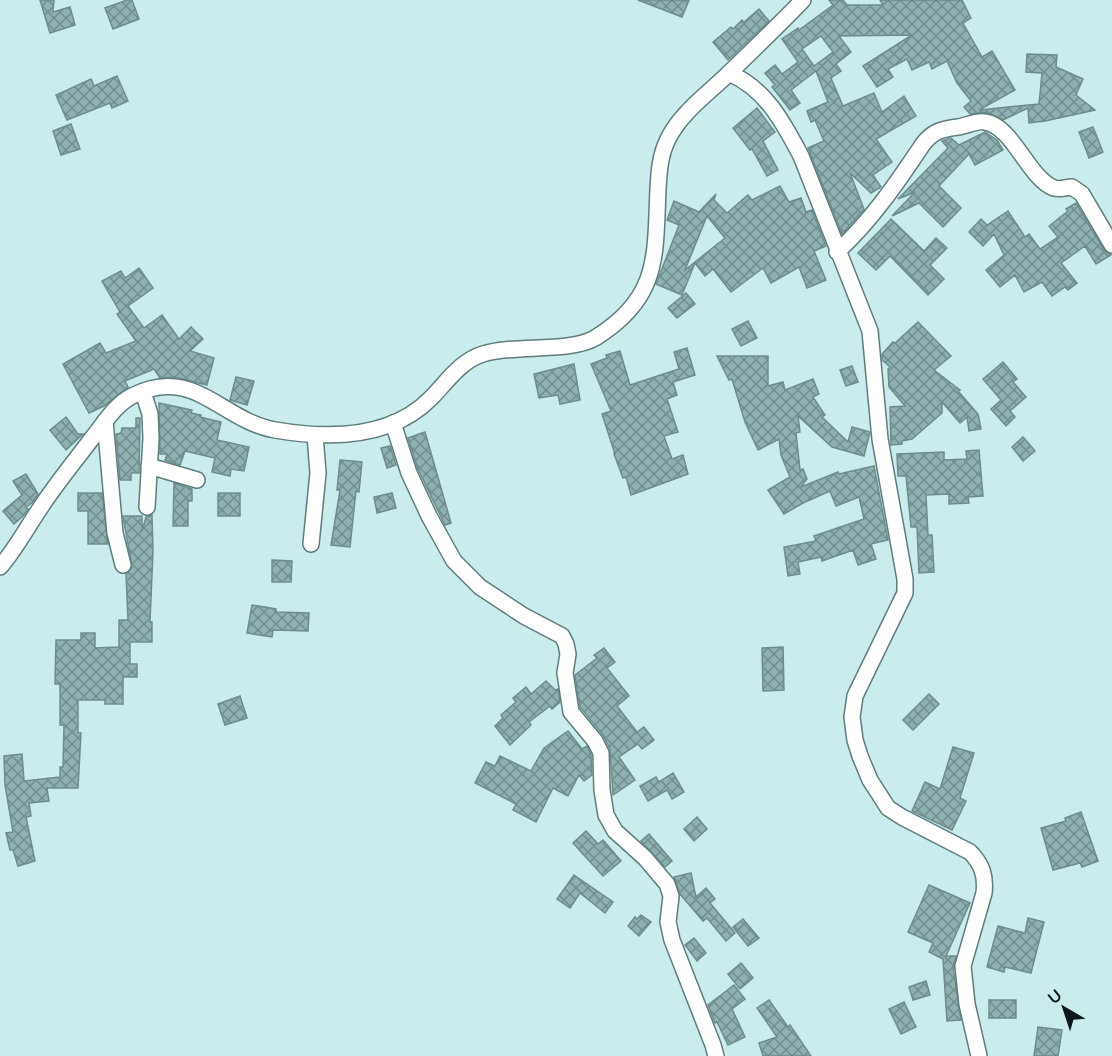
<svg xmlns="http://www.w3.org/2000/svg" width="1112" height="1056" viewBox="0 0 1112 1056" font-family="'Varela Round',sans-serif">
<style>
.building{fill:url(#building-cross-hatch);stroke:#6d8d8d;stroke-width:1.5;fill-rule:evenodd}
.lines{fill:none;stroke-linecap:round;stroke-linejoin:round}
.street-casing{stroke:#5e7d7e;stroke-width:18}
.street{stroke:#fff;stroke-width:15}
</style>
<defs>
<pattern id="building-cross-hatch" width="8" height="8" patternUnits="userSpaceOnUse" patternTransform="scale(1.5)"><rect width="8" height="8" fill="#8fb0b1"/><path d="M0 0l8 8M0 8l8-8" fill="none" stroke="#738e8f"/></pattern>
</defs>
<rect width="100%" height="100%" fill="#caeced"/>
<!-- building -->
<g class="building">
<path d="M40 0H54L53 12 70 7 75 25 50 33Z"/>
<path d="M127 0H132L139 19 113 29 105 8Z"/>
<path d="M638 0H689L682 17Z"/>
<path d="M829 0H843L847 5H883L880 0H962L971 18 963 23 982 57 992 51 1015 90 979 110 1039 104 1042 73 1026 72 1027 54 1057 55 1056 67 1083 79 1076 95 1095 110 1045 121 1029 123 1028 108 1003 120 986 112 970 114 964 107 971 101 957 83 947 61 932 69 929 62 912 70 907 59 888 69 893 77 877 87 863 66 912 35 839 36 851 52 836 64 841 71 831 78 843 106 874 93 882 112 904 96 916 116 876 139 892 162 873 175 881 187 871 193 850 173 864 209 842 234 808 148 824 141 815 120 811 122 807 111 828 102 816 71 791 90 800 103 790 110 772 87 775 85 765 73 775 65 782 74 798 62 782 39 798 28 799 30 833 5ZM821 36 833 52 814 66 802 49Z"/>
<path d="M759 9 769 21 728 60 713 42 731 27 733 29 742 20 744 22Z"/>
<path d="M117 76 128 101 112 108 110 103 67 120 56 95 91 79 94 86Z"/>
<path d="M757 108 775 132 763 141 778 170 767 176 752 149 750 150 733 128Z"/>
<path d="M71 124 80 149 61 155 53 131Z"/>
<path d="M1093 127 1103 152 1089 158 1079 132Z"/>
<path d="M985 132 997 140 1003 150 975 165 969 154 939 186 961 208 943 227 919 203 892 216 915 192 898 199 948 148 942 141 951 138 959 145Z"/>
<path d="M780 186 789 202 801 198 806 212 812 210 826 246 814 251 826 280 807 288 799 267 771 283 763 268 731 292 713 269 705 276 695 263 682 295 656 284 679 225 667 220 674 201 699 212 716 194 714 200 727 213 748 195 752 200ZM707 216 725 238 685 270Z"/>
<path d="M1076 203 1104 250 1111 255 1096 264 1085 246 1061 263 1077 283 1068 290 1065 287 1052 296 1042 282 1024 292 1015 275 1000 287 986 270 1004 255 994 234 983 246 969 232 981 219 987 225 1008 211 1025 237 1029 234 1040 249 1058 237 1049 226 1068 211 1066 209Z"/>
<path d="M891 219 924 251 936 238 947 248 930 265 944 279 928 295 890 256 876 270 858 253Z"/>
<path d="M139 268 153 288 128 306 144 328 162 315 179 339 191 327 203 339 190 351 214 358 207 385 175 377 160 378 154 369 125 381 128 387 104 406 89 413 63 364 100 343 106 353 136 341 117 314 120 312 102 281 121 271 125 278Z"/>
<path d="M686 293 695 304 677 318 668 308Z"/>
<path d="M748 321 757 338 741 346 732 329Z"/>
<path d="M918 322 951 356 934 370 960 390 958 391 978 414 981 429 969 431 967 417 960 423 942 402V413L912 439 902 441V444L891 445 890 407 905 406 889 387 888 369 890 367 882 360V354L893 342 895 343Z"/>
<path d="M687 348 695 375 673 382 677 395 667 399 678 432 664 436 672 459 683 455 688 474 631 495 626 477 623 478 614 454H615L602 414 611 411 591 364 607 358 606 355 620 351 630 385 679 369 674 352Z"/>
<path d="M717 356H768V386L783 382 785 390 813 379 819 394 813 397 825 415 822 417 848 442 852 427 870 432 864 456 832 447 798 416 800 432 796 433 800 470 803 469 807 479 801 487 838 472 839 474 874 466 888 540 871 544 876 559 858 565 853 550 822 561 821 557 798 562 800 574 788 576 784 547 816 541 814 536 864 519 859 497 836 506 830 491 803 503 784 514 768 490 790 477 781 455 779 439 758 450 745 422 732 379 729 380Z"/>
<path d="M1003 362 1017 379 1013 382 1026 397 1010 411 1015 417 1006 426 991 409 1001 400 983 379Z"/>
<path d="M574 364 580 400 560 404 558 395 539 398 534 374Z"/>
<path d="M852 366 858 382 846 386 840 370Z"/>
<path d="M236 377 254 381 247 405 230 400Z"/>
<path d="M159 403 192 410 191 413 201 415 200 417 221 422 217 440 249 447 244 471 231 469 230 476 212 472 215 458 185 451 180 465 165 460 167 454H160Z"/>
<path d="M66 417 78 434H83L66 450 50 430Z"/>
<path d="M136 418H140L139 473H131V480H120L116 434 121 433 122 428H136Z"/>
<path d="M425 432 451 523 445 525 418 469 408 438Z"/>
<path d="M1023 437 1035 451 1023 461 1012 447Z"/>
<path d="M390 446 396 465 387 468 381 448Z"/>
<path d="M979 450 983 496 968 497 969 503 949 504V494L926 495 928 535H932L934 572 919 573 917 527H911L906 476H898L897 454 944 452V460L967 459 966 451Z"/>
<path d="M340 460 362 462 359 492 356 491 350 547 331 545 340 490H337Z"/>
<path d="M26 474 38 494 32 503 26 507 28 509 23 516 14 524 3 511 22 495 13 481Z"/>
<path d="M174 483 192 489V501H188V526H173Z"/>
<path d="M78 493H102L108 544H88V511H78Z"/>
<rect x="218" y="493" width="22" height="23"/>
<path d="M392 493 396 508 377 513 374 497Z"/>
<path d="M152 515 153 551 150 622H152V642H130V664H137V677H123V704H105V700H78V733H81L78 788H47L49 801 29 803 31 816 26 817 35 861 18 866 13 850H10L6 833 13 832 5 785 4 756 22 754 24 781 60 777V767H63L64 725H60V684H55L56 640H81V633H95V648L119 647V620H128L126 574 132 567 123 516H142V531L146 517Z"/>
<path d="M272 560 292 561 291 582H272Z"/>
<path d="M252 605 276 609V612L309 613 308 631 273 630 272 637 247 633Z"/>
<path d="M783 647 784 690 763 691 762 648Z"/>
<path d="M604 648 615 662 607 668 629 696 617 706 637 732 644 727 654 740 642 749 638 744 619 757 635 780 613 795 610 749 603 735 580 707 575 675 597 658 594 655Z"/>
<path d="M546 681 555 690 558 689 560 702 552 709 550 706 529 722 531 725 510 745 495 726 503 718 501 715 516 702 513 698 526 687 531 694Z"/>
<path d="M929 694 939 704 913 730 903 720Z"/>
<path d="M240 696 247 718 225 725 218 704Z"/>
<path d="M568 731 582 749 587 746 591 755 592 775 584 781 579 775 568 796 553 788 536 822 513 810 516 804 475 783 486 762 495 766 500 756 531 771 544 748Z"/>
<path d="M953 747 974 753 960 798 966 801 952 830 912 811 925 782 940 789Z"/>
<path d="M673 773 684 792 672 799 667 790 648 801 640 786 656 777 659 782Z"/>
<path d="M1081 812 1098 861 1082 867 1080 863 1053 870 1041 828 1066 821 1065 818Z"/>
<path d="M697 817 707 829 694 841 684 829Z"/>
<path d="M586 831 598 844 603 840 621 861 603 876 573 843Z"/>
<path d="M649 834 672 861 665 867 641 841Z"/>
<path d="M691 873 696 897 706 888 715 899 710 903 735 933 726 941 707 918 703 921 680 894 674 877Z"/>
<path d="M574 875 613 902 605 913 580 893 570 908 557 899Z"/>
<path d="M929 885 970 903 946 956H956L953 967 961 1020 947 1021 943 959 929 952 933 943 908 932Z"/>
<path d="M641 915 651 922 639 936 628 926 635 917 637 919Z"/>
<path d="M1028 918 1044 922 1031 973 1005 967 1004 972 987 967 998 926 1025 933Z"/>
<path d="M743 919 759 938 748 946 733 927Z"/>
<path d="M694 938 706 953 697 961 685 945Z"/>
<path d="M741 963 753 978 740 989 728 974Z"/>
<path d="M926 981 930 995 913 1000 909 987Z"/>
<path d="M734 985 745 999 732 1009 745 1037 728 1045 717 1022 715 1023 708 1005Z"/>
<path d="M769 1000 788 1027 790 1025 811 1056H763L759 1043 777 1037 757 1008Z"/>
<rect x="989" y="1000" width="27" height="18"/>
<path d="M904 1002 916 1027 901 1034 889 1009Z"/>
<path d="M1038 1027 1062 1030 1058 1056H1034Z"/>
</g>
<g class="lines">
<!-- street casing -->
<g class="street-casing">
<g id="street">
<path d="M729 73C766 89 783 122 801 156L870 331 880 439 905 579V593L855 696 852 717 855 740 860 756 870 780 888 808 902 817 970 852C982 864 986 876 984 893L963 966 967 1004 979 1056"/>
<path d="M837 252C871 221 897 183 923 144 933 131 942 129 958 127 966 126 977 120 985 122 1013 126 1028 178 1054 188 1060 190 1066 187 1072 187L1082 194 1112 245"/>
<path d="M143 392 150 414 151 438 147 507"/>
<path d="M105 421 115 533 123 565"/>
<path d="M393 423 409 473 429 516 454 561 480 587 524 616 562 636 566 644 568 654 565 673 571 712 595 741 601 753 602 790 606 815 615 831 645 858 667 884 671 896 668 922 672 940 713 1045 716 1056"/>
<path d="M149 466 197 480"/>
<path d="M311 544 318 473 315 435"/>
<path d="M0 567C15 550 26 529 39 510 55 485 75 461 93 437 105 422 115 405 132 396 193 364 222 421 275 430 328 439 391 439 431 398 447 382 460 361 483 354 514 344 569 353 595 338 660 298 655 256 658 189 659 171 660 155 668 139 680 114 706 95 726 76 752 51 778 26 803 0"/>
</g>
</g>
<!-- street -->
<use href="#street" class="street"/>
</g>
<!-- north arrow -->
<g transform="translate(1064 1008) rotate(321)" stroke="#caeced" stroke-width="4.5" paint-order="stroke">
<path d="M0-4.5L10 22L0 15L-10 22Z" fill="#0c1819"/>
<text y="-9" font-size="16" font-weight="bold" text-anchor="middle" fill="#0c1819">U</text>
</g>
</svg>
